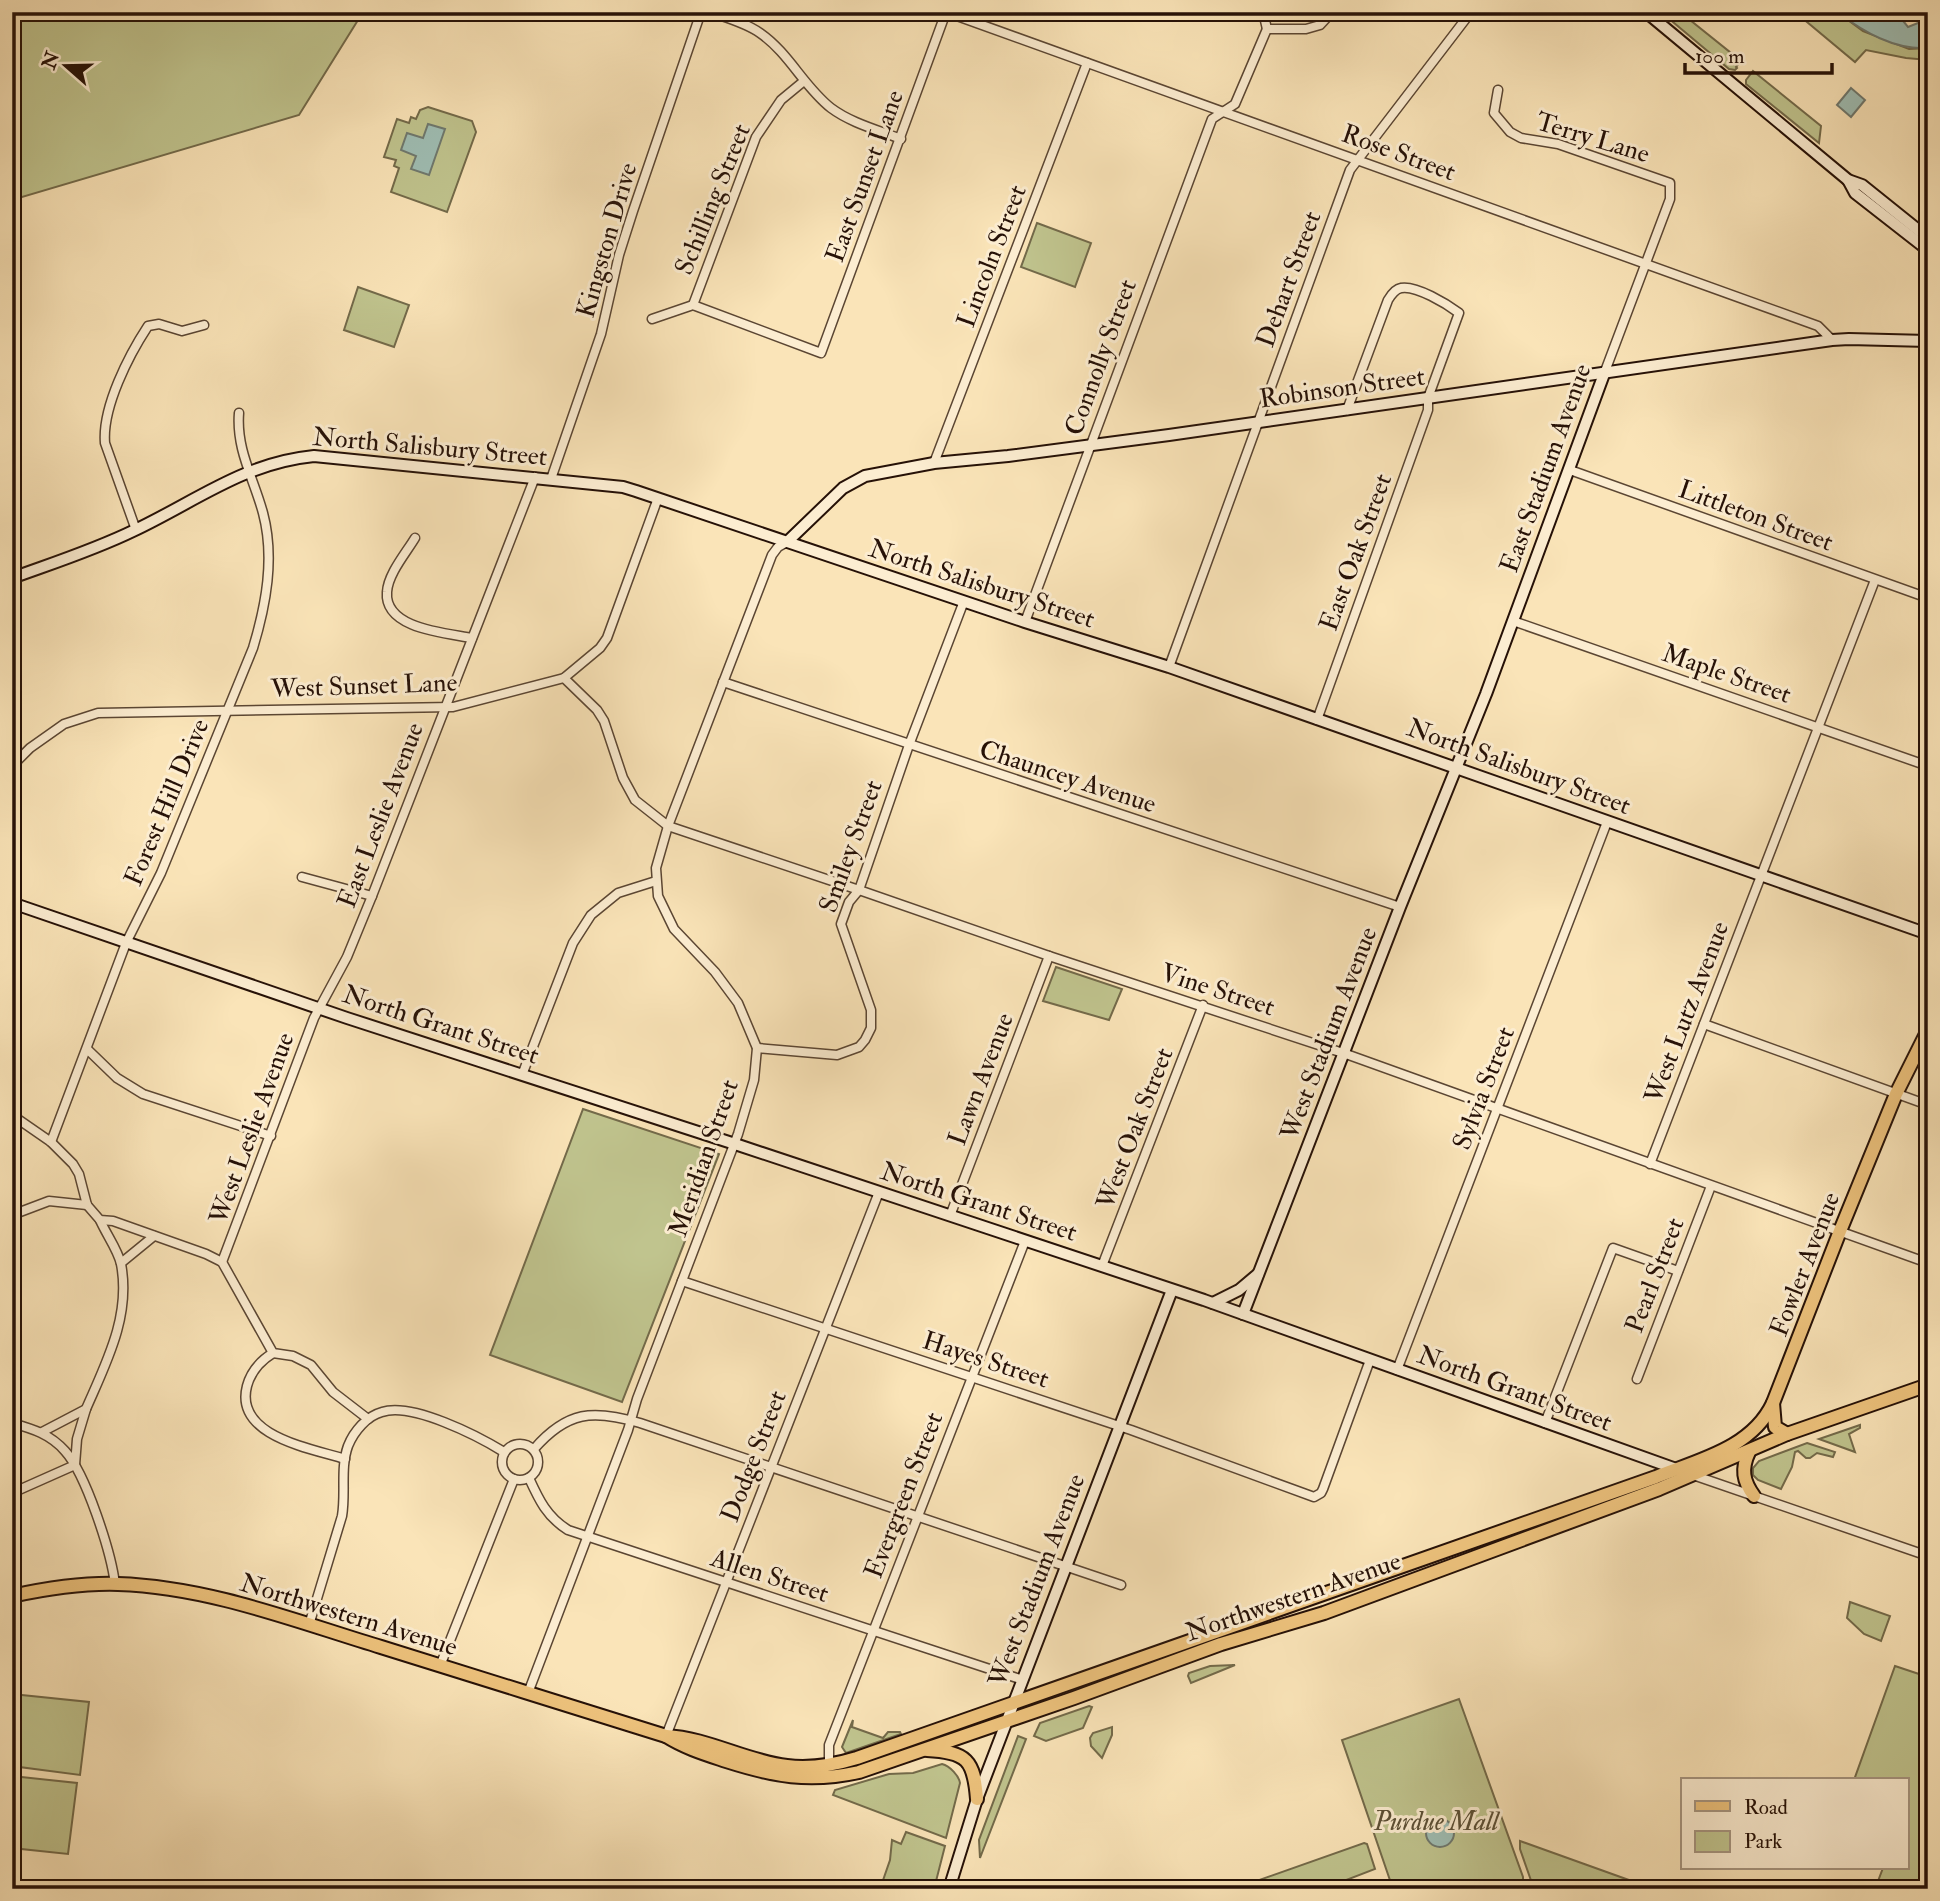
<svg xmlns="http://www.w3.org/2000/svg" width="1940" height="1901" viewBox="0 0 1940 1901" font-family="'IM FELL Double Pica',serif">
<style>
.green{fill:#c0c48e;stroke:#736a4a;stroke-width:2}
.water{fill:#9fbeb4;stroke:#6f796f;stroke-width:2}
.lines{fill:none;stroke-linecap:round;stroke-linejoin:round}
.street-casing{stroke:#5b4633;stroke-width:11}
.secondary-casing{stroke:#261107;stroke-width:14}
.primary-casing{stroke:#261107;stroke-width:16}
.street{stroke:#fcedd1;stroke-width:8}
.secondary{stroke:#fcedd1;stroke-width:10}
.primary{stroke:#edc27c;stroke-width:12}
.labels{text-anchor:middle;stroke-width:6;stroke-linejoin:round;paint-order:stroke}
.street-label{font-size:26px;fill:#261107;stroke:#fcedd1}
.park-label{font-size:26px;font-style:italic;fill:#5c5036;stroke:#fcedd1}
</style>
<rect width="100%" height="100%" fill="#fae4b8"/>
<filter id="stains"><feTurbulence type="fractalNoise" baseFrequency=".00286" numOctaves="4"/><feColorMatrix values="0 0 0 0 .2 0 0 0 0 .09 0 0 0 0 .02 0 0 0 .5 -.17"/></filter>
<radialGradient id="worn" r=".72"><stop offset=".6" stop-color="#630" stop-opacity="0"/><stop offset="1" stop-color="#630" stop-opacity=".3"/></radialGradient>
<!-- green -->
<g class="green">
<path d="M12 12H363L299 115 12 200Z"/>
<path d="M1661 12H1680L1741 61 1736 67 1737 68 1735 70 1729 69Z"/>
<path d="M1795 12H1837L1863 31 1909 49 1928 48V60L1906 58 1866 50 1855 62Z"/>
<path d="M1753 71 1821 126 1819 143 1746 84V80Z"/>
<path d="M428 107 472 121 476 132 447 212 391 192 399 168 394 166 396 160 384 157 397 119 409 123 411 117 416 119 420 110Z"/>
<path d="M1037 223 1091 243 1075 287 1021 267Z"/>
<path d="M358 287 409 305 394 347 344 330Z"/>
<path d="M1056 967 1122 989 1109 1020 1043 1001Z"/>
<path d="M583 1109 719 1154 622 1402 490 1355Z"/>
<path d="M1860 1425V1428L1849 1434 1855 1452 1819 1439Z"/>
<path d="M1807 1443 1835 1452 1833 1457 1817 1453 1810 1458H1806L1798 1451 1795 1452 1792 1467 1781 1489 1758 1480 1753 1475V1468L1759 1461Z"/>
<path d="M1850 1602 1890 1616 1881 1641 1864 1634 1847 1618Z"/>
<path d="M1235 1665 1191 1683 1188 1676 1189 1673 1210 1666Z"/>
<path d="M1895 1666 1928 1677V1889H1875L1883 1868H1907V1780H1854Z"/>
<path d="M12 1694 89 1702 80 1775 12 1766Z"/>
<path d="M1459 1699 1523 1877V1889H1393L1342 1740Z"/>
<path d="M1089 1706 1092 1707 1083 1728 1046 1741 1034 1736 1040 1723Z"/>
<path d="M853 1720 852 1727 883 1738 888 1732H900L901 1734 846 1753 842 1747Z"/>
<path d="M1112 1727V1735L1102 1758 1091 1746 1090 1738 1093 1733Z"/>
<path d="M1018 1736 1026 1739 980 1858 979 1840Z"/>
<path d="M942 1764C950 1766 959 1776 960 1783L946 1838 833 1795 835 1790 889 1774 913 1773Z"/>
<path d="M12 1776 77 1783 68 1854 12 1848Z"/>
<path d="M906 1832 945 1846 934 1889H880L890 1860 892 1840 901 1844Z"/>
<path d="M1520 1841 1654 1889H1534L1520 1849Z"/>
<path d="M1364 1843 1367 1844 1375 1869 1323 1889H1234Z"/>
</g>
<!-- water -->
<g class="water">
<path d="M1837 12H1900L1899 16 1908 27 1928 19V48C1894 50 1864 32 1837 12Z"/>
<path d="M1851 88 1865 100 1851 117 1837 105Z"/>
<path d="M428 124 445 129 429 175 411 169 416 156 401 150 407 133 423 138Z"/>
<circle cx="1440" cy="1833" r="14"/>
</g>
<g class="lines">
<!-- street casing -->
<g class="street-casing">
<g id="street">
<path d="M710 12C727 18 746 23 760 33 789 53 804 87 831 108 851 123 878 130 901 139"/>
<path d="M946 12 1818 326 1832 340"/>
<path d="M1263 12 1267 29H1306L1320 25 1332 12"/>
<path d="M1498 90 1494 113 1510 132 1521 138 1558 144 1670 183V199L1604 374"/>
<path d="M693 305 756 137 781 100 804 81"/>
<path d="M652 319 693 305 821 353 946 12"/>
<path d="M934 463 1087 63"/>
<path d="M1570 470 1928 598"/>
<path d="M551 479 601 334 619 255 633 211 701 12"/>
<path d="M136 530 105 443C102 407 129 355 148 326L159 324 182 331 204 325"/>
<path d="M415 538C406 553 388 574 387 592 384 629 446 633 472 638"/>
<path d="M1513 621 1928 766"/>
<path d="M1025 622 1212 119 1235 104 1267 29"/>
<path d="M1169 667 1350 170 1471 12"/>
<path d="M564 678 597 710 604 721 623 778 635 800 668 826 859 890 1049 956 1346 1054 1928 1263"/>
<path d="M723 682 1400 907"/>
<path d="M1317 720 1428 410V398L1459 313C1447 304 1416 285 1401 288 1395 289 1391 295 1388 300L1347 410"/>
<path d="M12 766 30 748 64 724 98 713 453 707 564 678 600 648 607 638 658 498"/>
<path d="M302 877 372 896"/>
<path d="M1923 932 1928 918"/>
<path d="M1704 1024 1928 1105"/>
<path d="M757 1048 837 1055 859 1047 865 1040 871 1028V1010L841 924 849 902 859 890 909 745 964 601"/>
<path d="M87 1049 117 1078 143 1094 271 1136"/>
<path d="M522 1075 573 943 591 915 618 893 656 881"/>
<path d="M12 1115 51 1142 73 1164 79 1174 87 1205 100 1220 113 1221 206 1254 222 1262 273 1353 293 1356 311 1365 333 1392 368 1419"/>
<path d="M51 1142 126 943 161 873 253 648C266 605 275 558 263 513 254 479 236 450 239 413"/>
<path d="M1650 1164 1875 580"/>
<path d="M12 1215 49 1201 87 1205"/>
<path d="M950 1216 1049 956"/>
<path d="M222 1262 314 1018 347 957 372 896 535 477"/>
<path d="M121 1263 154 1236"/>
<path d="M1102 1266 1203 1005"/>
<path d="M682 1281 1131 1430 1314 1497 1321 1493 1323 1489 1370 1360"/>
<path d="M273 1353C260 1361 251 1371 247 1386 234 1436 310 1448 345 1459"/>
<path d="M1397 1370 1607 822"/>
<path d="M1637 1379 1711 1186"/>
<path d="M12 1423C33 1429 50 1434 65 1451 86 1474 111 1552 115 1584"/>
<path d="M1545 1423 1613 1248 1678 1271"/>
<path d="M42 1432 86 1409C106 1363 131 1316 121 1264 118 1250 106 1234 100 1220"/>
<circle cx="520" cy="1462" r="18"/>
<path d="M534 1449C567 1411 593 1409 640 1423L1121 1585"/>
<path d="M1693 1475 1928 1556"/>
<path d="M529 1478C539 1500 547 1517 568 1530L1023 1680"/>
<path d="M12 1493 75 1465 77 1439 86 1409"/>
<path d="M309 1625 342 1516C346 1493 340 1468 348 1446 354 1431 367 1416 382 1412 412 1402 478 1436 504 1452"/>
<path d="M440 1666 514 1479"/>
<path d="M528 1693 628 1430 637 1399 738 1134 754 1080 757 1048 738 1003 715 972 674 929 658 896 656 868 668 826 772 555 778 547 787 542"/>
<path d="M666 1736 879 1192"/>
<path d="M829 1765V1745L1025 1241"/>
</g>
</g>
<!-- secondary casing -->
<g class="secondary-casing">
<g id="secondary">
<path d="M1646 12 1848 180 1862 185 1928 238"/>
<path d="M1848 180 1855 193 1928 250"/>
<path d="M787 542 843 488 865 476 934 463 1008 456 1169 435 1832 340 1849 339 1928 341"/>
<path d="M12 578C53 563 94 550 133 531 195 502 243 463 314 456L623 487 636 491 1025 622 1169 667 1928 934"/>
<path d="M12 903 347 1018 735 1144 1204 1300 1679 1470"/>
<path d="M1213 1303 1239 1290 1258 1274"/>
<path d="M1243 1314 1400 907 1486 694 1604 374"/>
<path d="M949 1889 977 1799 1172 1290"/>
</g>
</g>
<!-- primary casing -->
<g class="primary-casing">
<g id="primary">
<path d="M1773 1403 1775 1427 1787 1434"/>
<path d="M1749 1452C1741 1469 1743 1481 1754 1496"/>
<path d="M12 1596C44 1589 85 1583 118 1584 209 1587 295 1621 381 1647 476 1676 571 1707 666 1736 708 1738 745 1761 787 1766 811 1769 834 1765 857 1758L1656 1477C1699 1460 1752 1448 1773 1403L1840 1231 1896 1094 1928 1030"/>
<path d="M666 1736C685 1748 705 1754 726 1761 773 1776 809 1783 859 1772L1074 1698 1221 1644 1324 1613 1659 1489 1787 1434 1928 1385"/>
<path d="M927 1750C967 1752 974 1760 977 1799"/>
</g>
</g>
<!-- street -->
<use href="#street" class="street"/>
<!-- secondary -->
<use href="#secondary" class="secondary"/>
<!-- primary -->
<use href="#primary" class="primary"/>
</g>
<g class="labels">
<!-- street labels -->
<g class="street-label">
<text transform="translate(1593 137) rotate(17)" y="9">Terry Lane</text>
<text transform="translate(1399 152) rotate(20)" y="9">Rose Street</text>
<text transform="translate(864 176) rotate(-70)" y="9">East Sunset Lane</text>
<text transform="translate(712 199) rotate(-68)" y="9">Schilling Street</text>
<text transform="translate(606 240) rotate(-74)" y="9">Kingston Drive</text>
<text transform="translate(991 256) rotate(-69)" y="9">Lincoln Street</text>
<text transform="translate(1288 279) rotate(-70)" y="9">Dehart Street</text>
<text transform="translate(1100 357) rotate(-70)" y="9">Connolly Street</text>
<text transform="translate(1342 387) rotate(-8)" y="9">Robinson Street</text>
<text transform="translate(430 446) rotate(5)" y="9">North Salisbury Street</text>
<text transform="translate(1545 468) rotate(-70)" y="9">East Stadium Avenue</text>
<text transform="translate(1756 515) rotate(20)" y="9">Littleton Street</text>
<text transform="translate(1355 552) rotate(-70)" y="9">East Oak Street</text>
<text transform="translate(982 583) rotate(18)" y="9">North Salisbury Street</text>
<text transform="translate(1727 673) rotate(19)" y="9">Maple Street</text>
<text transform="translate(364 685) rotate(-2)" y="9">West Sunset Lane</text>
<text transform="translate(1519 766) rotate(20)" y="9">North Salisbury Street</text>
<text transform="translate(1068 776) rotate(18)" y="9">Chauncey Avenue</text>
<text transform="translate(166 802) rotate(-67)" y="9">Forest Hill Drive</text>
<text transform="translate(380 815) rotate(-69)" y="9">East Leslie Avenue</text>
<text transform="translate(850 846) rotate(-70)" y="9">Smiley Street</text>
<text transform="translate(1218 989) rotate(18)" y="9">Vine Street</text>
<text transform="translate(1686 1012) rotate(-69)" y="9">West Lutz Avenue</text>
<text transform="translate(441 1024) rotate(18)" y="9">North Grant Street</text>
<text transform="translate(1328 1033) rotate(-69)" y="9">West Stadium Avenue</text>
<text transform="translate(980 1079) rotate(-69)" y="9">Lawn Avenue</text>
<text transform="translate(1483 1088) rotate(-69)" y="9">Sylvia Street</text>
<text transform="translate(251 1128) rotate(-70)" y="9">West Leslie Avenue</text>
<text transform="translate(1134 1128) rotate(-69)" y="9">West Oak Street</text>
<text transform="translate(703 1158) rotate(-71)" y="9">Meridian Street</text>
<text transform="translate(979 1201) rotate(18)" y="9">North Grant Street</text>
<text transform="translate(1804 1264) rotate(-69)" y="9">Fowler Avenue</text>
<text transform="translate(1654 1275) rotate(-69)" y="9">Pearl Street</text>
<text transform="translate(986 1359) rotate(18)" y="9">Hayes Street</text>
<text transform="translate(1515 1388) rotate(20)" y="9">North Grant Street</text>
<text transform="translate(753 1456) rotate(-69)" y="9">Dodge Street</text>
<text transform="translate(903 1495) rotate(-69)" y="9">Evergreen Street</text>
<text transform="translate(770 1575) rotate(18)" y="9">Allen Street</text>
<text transform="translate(1036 1580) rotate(-69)" y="9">West Stadium Avenue</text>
<text transform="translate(1293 1596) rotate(-19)" y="9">Northwestern Avenue</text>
<text transform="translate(349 1614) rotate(17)" y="9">Northwestern Avenue</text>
</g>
<!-- park labels -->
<g class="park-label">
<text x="1436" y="1830">Purdue Mall</text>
</g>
</g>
<!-- margin -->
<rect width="1940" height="1901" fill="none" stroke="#fae4b8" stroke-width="42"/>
<rect x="14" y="14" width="1912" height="1873" fill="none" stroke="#261107" stroke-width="3.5"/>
<rect x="21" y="21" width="1898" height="1859" fill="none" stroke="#261107" stroke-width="2"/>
<!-- legend -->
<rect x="1681" y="1778" width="228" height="91" fill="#fcedd1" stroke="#a69580" stroke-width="2"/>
<rect x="1695" y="1801" width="35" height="10" fill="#edc27c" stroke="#a69580" stroke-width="2"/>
<text x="1744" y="1814" font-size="21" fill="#261107">Road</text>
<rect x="1695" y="1831" width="35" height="21" fill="#c0c48e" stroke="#a69580" stroke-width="2"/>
<text x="1744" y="1848" font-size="21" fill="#261107">Park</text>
<!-- north arrow -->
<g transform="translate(66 66) rotate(290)" stroke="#fcedd1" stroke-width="5" paint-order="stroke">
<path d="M0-5L12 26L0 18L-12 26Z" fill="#261107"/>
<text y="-10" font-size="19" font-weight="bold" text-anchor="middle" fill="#261107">N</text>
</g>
<!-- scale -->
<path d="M1685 63v10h147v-10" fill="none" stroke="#261107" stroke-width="3.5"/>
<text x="1695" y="63" font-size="21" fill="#261107" stroke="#fcedd1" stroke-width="5" paint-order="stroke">100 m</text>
<rect width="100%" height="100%" filter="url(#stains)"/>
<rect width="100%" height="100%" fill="url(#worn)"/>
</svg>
